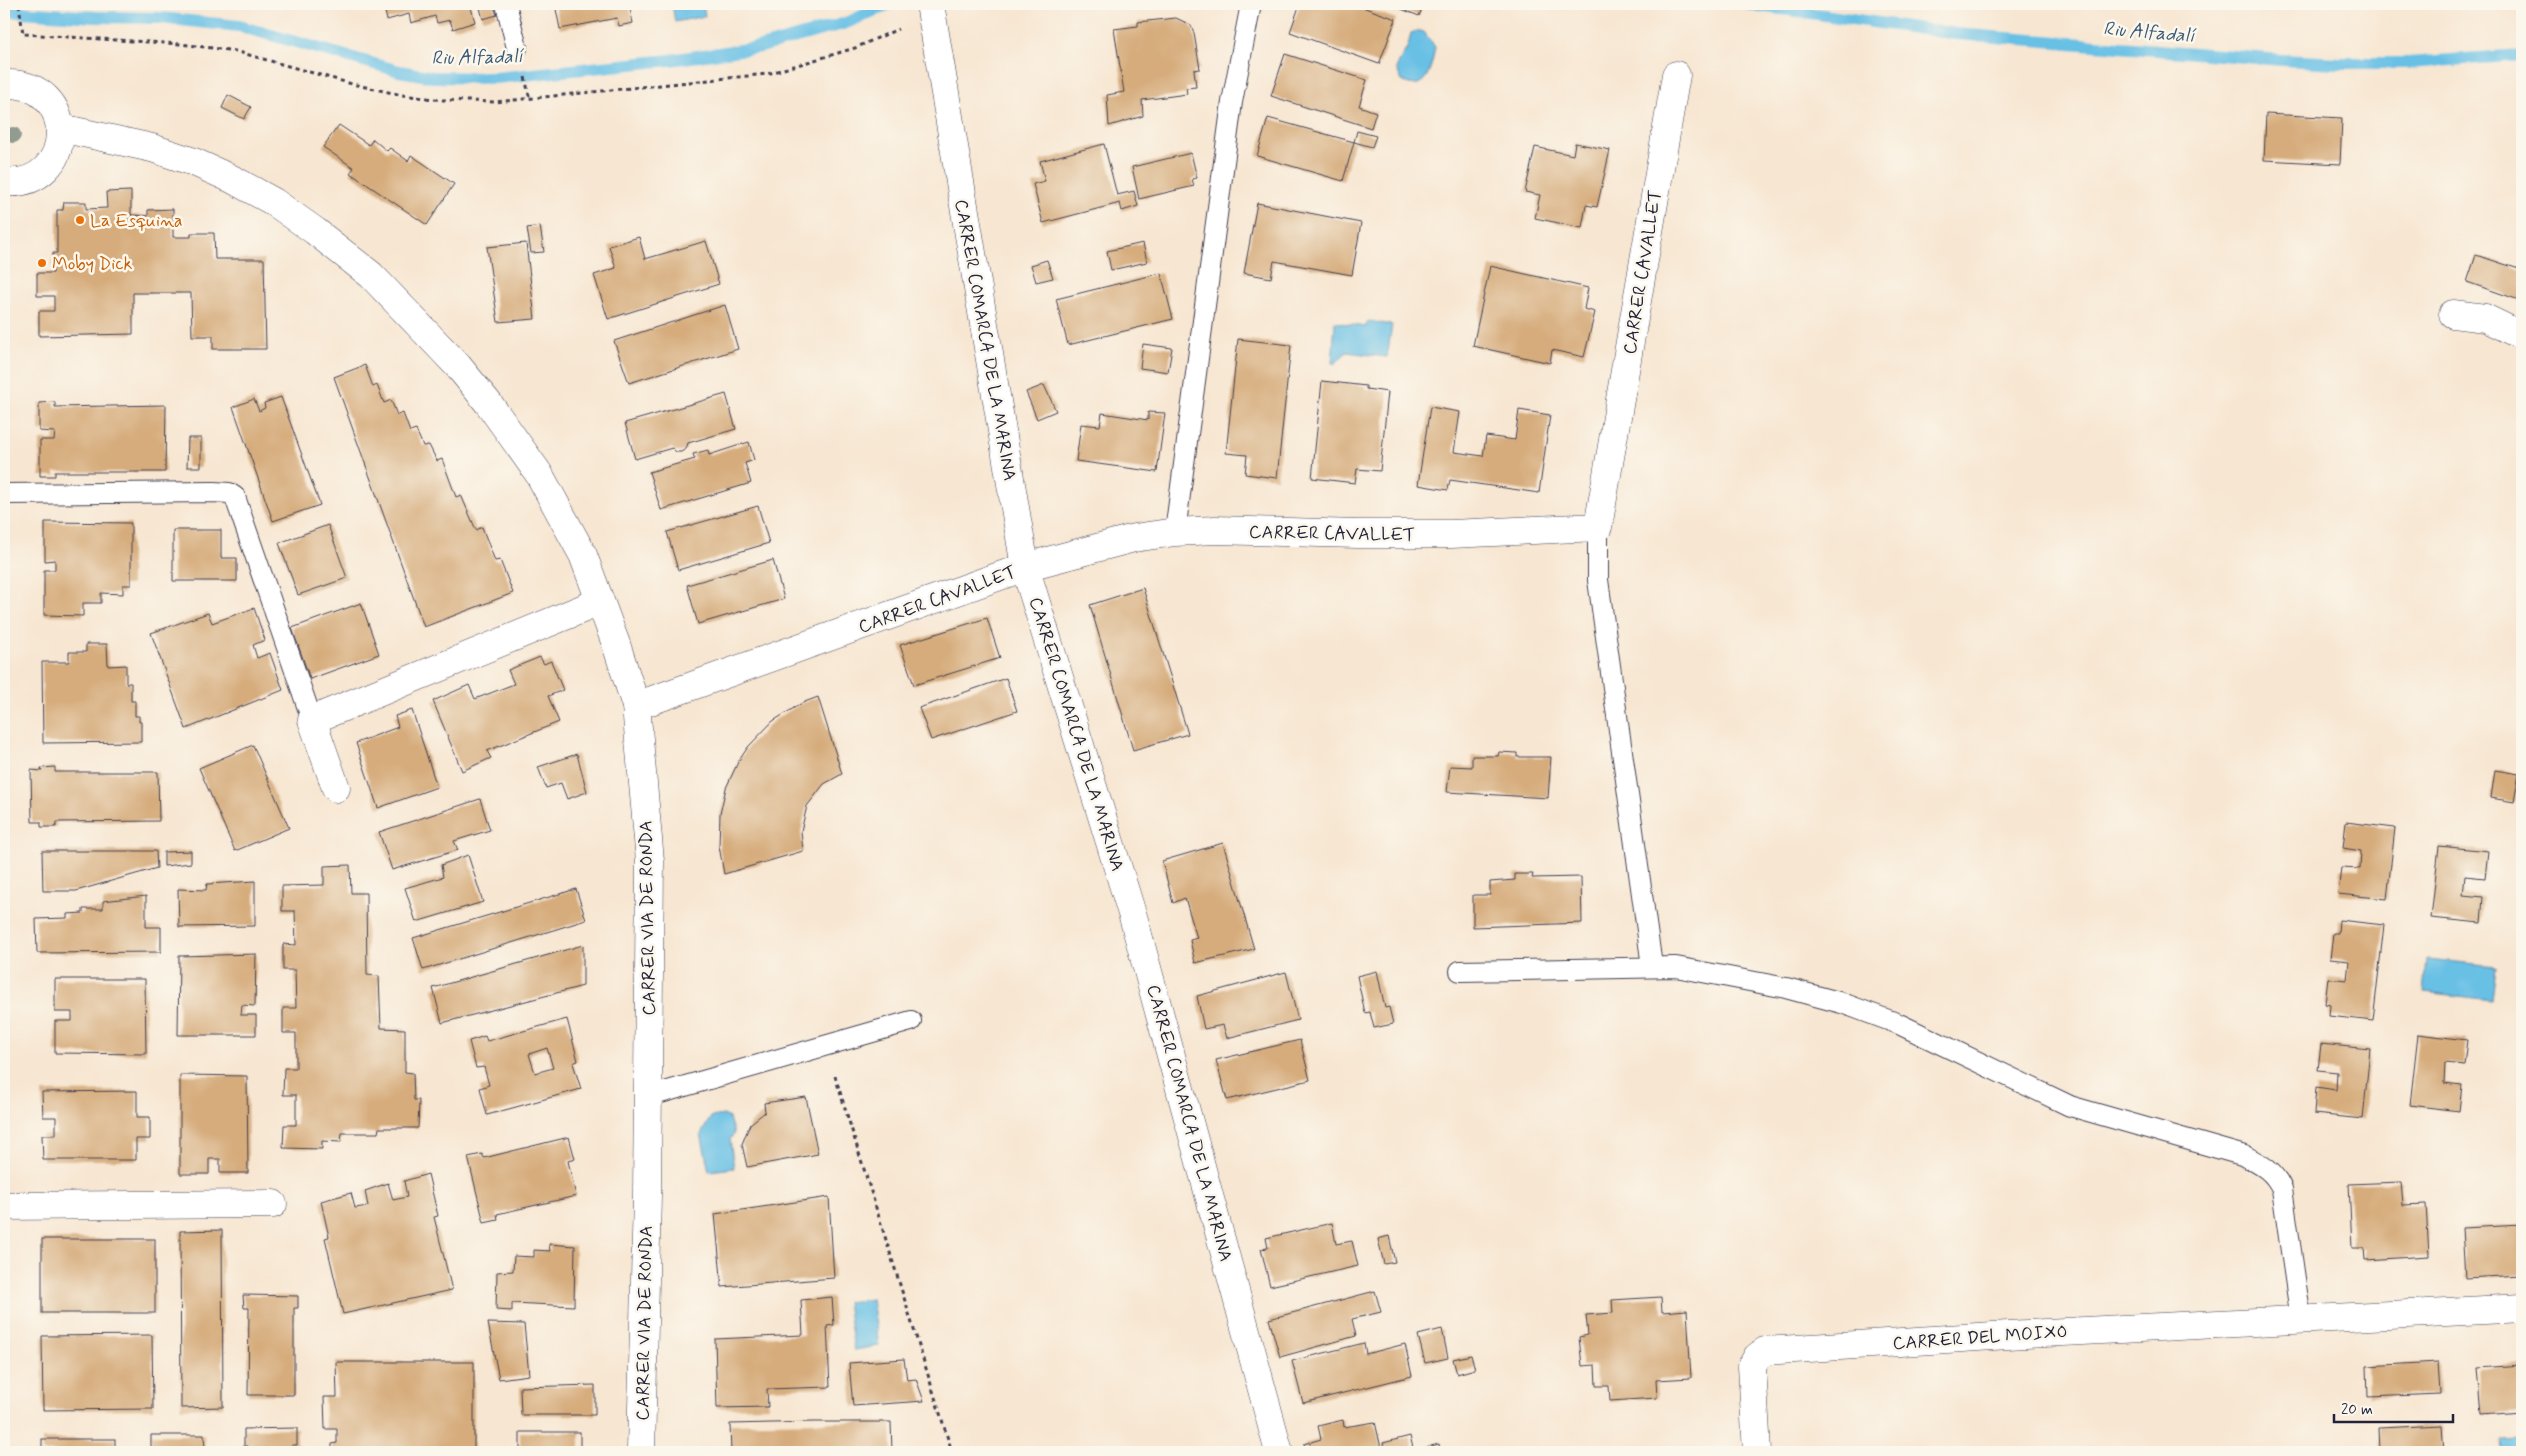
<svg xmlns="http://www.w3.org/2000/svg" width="2526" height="1456" viewBox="0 0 2526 1456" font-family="Mynerve,sans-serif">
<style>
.water{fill:#68c0e5;stroke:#457190}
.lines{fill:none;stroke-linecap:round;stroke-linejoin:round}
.stream{stroke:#68c0e5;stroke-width:12}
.building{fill:#d6ac7c;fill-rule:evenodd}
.service-casing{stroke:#423f52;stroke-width:22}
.minor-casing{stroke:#423f52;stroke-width:29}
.path{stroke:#423f52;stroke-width:3;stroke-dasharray:4 4;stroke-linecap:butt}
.service{stroke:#fff;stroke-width:20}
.minor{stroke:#fff;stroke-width:28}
.tree{fill:#919b8f}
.food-dot{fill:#e8710a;stroke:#fbf7ec;stroke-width:2}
.labels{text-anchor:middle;stroke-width:5;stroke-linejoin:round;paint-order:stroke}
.food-label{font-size:18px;fill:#c56008;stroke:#fbf7ec;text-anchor:start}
.street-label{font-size:18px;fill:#22223b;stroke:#fbf7ec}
.water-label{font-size:19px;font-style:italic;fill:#3a5976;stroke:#fbf7ec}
</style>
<rect width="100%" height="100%" fill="#fbf7ec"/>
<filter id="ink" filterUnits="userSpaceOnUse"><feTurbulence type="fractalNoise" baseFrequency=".02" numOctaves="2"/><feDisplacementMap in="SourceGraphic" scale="10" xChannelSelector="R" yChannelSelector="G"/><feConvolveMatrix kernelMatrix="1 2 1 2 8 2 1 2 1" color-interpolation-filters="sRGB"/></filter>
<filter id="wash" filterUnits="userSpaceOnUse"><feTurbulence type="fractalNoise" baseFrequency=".0096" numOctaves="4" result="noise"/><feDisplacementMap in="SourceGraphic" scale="20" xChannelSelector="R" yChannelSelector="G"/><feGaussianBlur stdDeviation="1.12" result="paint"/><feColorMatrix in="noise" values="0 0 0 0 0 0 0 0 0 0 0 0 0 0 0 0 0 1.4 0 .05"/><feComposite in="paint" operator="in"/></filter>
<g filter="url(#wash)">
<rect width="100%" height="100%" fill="#f7e6d1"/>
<!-- water -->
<g class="water">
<path d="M672 4H703L705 16 675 22Z"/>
<path d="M1417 31 1424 32 1435 47C1432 65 1427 95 1402 81L1396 68 1408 46 1411 33Z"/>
<path d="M1369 321 1392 325 1387 357 1346 352 1336 363H1332L1335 322 1365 327Z"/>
<path d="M2427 959 2496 966 2492 1000 2424 992Z"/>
<path d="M724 1115 729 1118 734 1134 730 1139 734 1168 709 1171 701 1134 711 1117Z"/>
<path d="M872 1299 879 1346 854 1350 847 1302Z"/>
<path d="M2522 1439V1452H2502L2501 1440Z"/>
</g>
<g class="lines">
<!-- stream -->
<g class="stream">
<path d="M1746 4 1957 34 2282 60 2338 63H2408L2522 55"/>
<path d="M4 11 95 17 160 18 239 26 399 71 433 77 495 78 670 60 761 47 846 23 889 4"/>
</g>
</g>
<g id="blocks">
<!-- building -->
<g class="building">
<path d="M383 4H470L475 22 453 29 450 20 437 23 435 16 411 23 409 14 387 20Z"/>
<path d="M479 4H493L497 15 483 19Z"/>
<path d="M555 4H629L633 23 619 26 617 18 560 29Z"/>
<path d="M1300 4H1354L1396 19 1379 64 1290 32Z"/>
<path d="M1397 4H1424L1419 16 1396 7Z"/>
<path d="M1176 18 1191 25 1194 33 1200 69 1194 70 1196 87 1186 88 1187 94 1142 100 1143 116 1109 126 1107 95 1124 92 1114 29 1138 26V22Z"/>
<path d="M1285 54 1367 80 1359 106 1376 112 1371 128 1271 96Z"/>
<path d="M228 95 251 107 244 119 222 108Z"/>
<path d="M2266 114 2342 118 2340 164 2264 160Z"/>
<path d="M1268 118 1354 142 1343 181 1257 156Z"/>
<path d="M339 125 369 145 373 139 387 151 390 148 408 161 411 155 454 184 427 225 350 173 354 168 323 147Z"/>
<path d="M1357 131 1376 136 1372 147 1354 142Z"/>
<path d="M1575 143 1610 150 1597 207 1586 205 1582 228 1535 218 1540 195 1525 192 1535 147 1573 155Z"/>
<path d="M1104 144 1117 195 1134 191 1138 206 1122 211 1120 203 1043 223 1033 184 1045 181 1040 161Z"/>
<path d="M1191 153 1197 178 1192 179 1194 186 1139 199 1132 167Z"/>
<path d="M131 191V215L148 216V210L173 209V237H191V233H214L215 259H264L266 349H213V336H192L191 293H133V334L39 336V311H54V296H37V273H53V253H57V210H63L64 202H86V209L107 208 106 192Z"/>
<path d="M1257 203 1361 223 1352 275 1274 261 1271 278 1244 273Z"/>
<path d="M540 226 544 252 531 253 527 228Z"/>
<path d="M639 237 645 259 706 241 719 284 608 319 594 275 616 268 609 246Z"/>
<path d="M526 243 535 319 498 322 487 247Z"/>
<path d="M1143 243 1147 262 1111 270 1107 251Z"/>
<path d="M2476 255 2522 270V301L2467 282Z"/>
<path d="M1047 260 1053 278 1036 282 1031 265Z"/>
<path d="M1490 266 1588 288 1584 309 1595 312 1584 357 1552 350 1550 363 1473 346Z"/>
<path d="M1161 273 1173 319 1068 345 1056 299Z"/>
<path d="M725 305 738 349 629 383 614 341Z"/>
<path d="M1238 339 1291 345 1277 478 1245 474 1247 455 1226 453Z"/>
<path d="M1143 344 1172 348 1168 372 1140 368Z"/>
<path d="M365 365 373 387 377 385 384 403 391 400 397 415 403 413 410 432 416 430 423 446 429 445 437 461 442 459 456 497 461 495 476 530 482 527 495 561 500 560 513 593 424 627 334 377Z"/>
<path d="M1322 381 1366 386V389L1388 392 1380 471 1357 469 1355 483 1312 478Z"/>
<path d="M1044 385 1056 411 1037 419 1026 392Z"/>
<path d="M726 394 736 429 688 443 686 449 681 452H676L672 448 635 459 625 423Z"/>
<path d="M281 397 320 505 273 521 233 407 254 399 259 411 265 408 264 403Z"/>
<path d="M55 402V407L166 405 165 472H55V476H40V440H54L55 432 39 431V403Z"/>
<path d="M1430 407 1460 412 1454 452 1483 456 1486 436 1515 440 1519 410 1550 415 1539 493 1450 480 1448 490 1418 485Z"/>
<path d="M1148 412 1165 413 1157 472 1076 461 1081 424 1100 426 1102 413 1148 420Z"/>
<path d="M188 438H201V467H187Z"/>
<path d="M749 442 754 460 745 463 751 483 661 510 649 472 695 459 693 454 708 450 709 455Z"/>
<path d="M758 506 769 543 678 570 667 532Z"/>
<path d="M45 522 131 523V585H123V594L101 593V603H83V616L44 615V570H55V560L45 561Z"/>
<path d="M328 525 347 578 298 595 279 543Z"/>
<path d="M173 530H221V558H237V581H173Z"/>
<path d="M773 560 784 599 698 624 687 585Z"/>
<path d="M1143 588 1188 734 1133 750 1090 605Z"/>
<path d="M361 603 379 654 310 679 292 628Z"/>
<path d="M254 608 265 640 253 645 257 658 270 653 283 690 186 729 151 633 208 613 212 623Z"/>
<path d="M987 618 1000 658 914 685 900 645Z"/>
<path d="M86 644H107L108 666 126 665V683H131V701H135V716H139V722H141V742L43 743 42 662H69V652H86Z"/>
<path d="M540 657 544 664 551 661 563 690 548 696 559 722 487 751 491 758 462 771 433 701 469 685 475 699 514 684 508 670Z"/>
<path d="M1006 678 1017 711 931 740 919 708Z"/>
<path d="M818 697 842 774 824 784 807 806 801 831 803 851 724 874 719 846 720 814 726 788 738 762 748 747 773 721 802 703Z"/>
<path d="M412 710 437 787 378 808 356 743 398 727 395 716Z"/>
<path d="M253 745 289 828 235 851 199 768Z"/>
<path d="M1499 752 1517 753V757H1551L1548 798 1447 792 1450 766 1472 767V756H1498Z"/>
<path d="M577 754 587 792 567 799 561 783 546 788 538 767Z"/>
<path d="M55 767V772H158L159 821 57 822 56 827H41V822H32L31 770 42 771 41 768Z"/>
<path d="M2495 770 2519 774 2514 802 2491 798Z"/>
<path d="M480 799 490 830 454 841 458 850 392 870 379 832Z"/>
<path d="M2346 822 2395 828 2387 899 2338 894 2341 868 2360 869 2361 851 2343 848Z"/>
<path d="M1223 843 1254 949 1195 963 1190 940 1197 938 1185 898 1173 903 1162 861Z"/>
<path d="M2439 846 2488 851 2485 878 2465 876 2463 895 2483 897 2481 923 2431 918Z"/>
<path d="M42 851H156L157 868 76 891H43Z"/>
<path d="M191 851V863L164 866V852Z"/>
<path d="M468 855 483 902 416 922 405 888 443 877 441 865Z"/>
<path d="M350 865 351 893H366L367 975 379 976 381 1028 405 1029V1072L413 1073 414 1100H419L418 1128H379L378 1133H342L341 1142 322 1141V1149L283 1148 284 1125H296V1095H283L284 1068H296V1033H283V1008H296L295 970H283V944L296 945 295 911H282V886L324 885V866Z"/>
<path d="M1515 874H1533L1532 878 1581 877 1582 923 1473 927V895H1490V882L1515 880Z"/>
<path d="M255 881V926L179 927 178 889 206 890 207 884Z"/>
<path d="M576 889 586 920 423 970 413 938Z"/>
<path d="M146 896V927H161V952L37 953 36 919 67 918V914L83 913V909H103V901Z"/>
<path d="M2339 920 2384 925 2373 1021 2329 1016 2330 1005 2325 1004 2328 978 2347 980 2349 961 2330 959 2333 933H2338Z"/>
<path d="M583 945V986L442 1023 433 988Z"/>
<path d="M256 954 255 1006 242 1005 241 1015H256V1035H178L179 956Z"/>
<path d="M1377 971 1385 1008 1389 1007 1393 1024 1374 1028 1370 1012 1365 1013 1357 976Z"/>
<path d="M1286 972 1298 1020 1227 1038 1223 1025 1204 1029 1197 996Z"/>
<path d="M55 979H145L146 1054 55 1053V1021H72V1012H55Z"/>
<path d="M567 1019 578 1061 573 1063 581 1089 487 1115 480 1088 489 1085 484 1067 476 1068 469 1041 485 1036 487 1041ZM547 1048 553 1068 535 1073 529 1054Z"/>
<path d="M2418 1034 2467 1040 2464 1065 2445 1063 2444 1083 2462 1085 2459 1111 2410 1105Z"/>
<path d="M1300 1040 1310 1080 1227 1100 1216 1060Z"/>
<path d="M2321 1044 2370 1049 2363 1119 2314 1114 2316 1087 2336 1090 2337 1072 2318 1070Z"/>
<path d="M180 1075 247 1076 248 1173H220V1159H209V1174H180Z"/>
<path d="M137 1091V1117H150V1139H136V1160H43L42 1135H56V1117H43L42 1092Z"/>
<path d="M806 1097 818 1154 747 1167 742 1144 750 1124 765 1112 764 1103Z"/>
<path d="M569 1137 575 1159 568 1161 576 1196 497 1214 498 1220 484 1223 468 1157 482 1154 484 1158Z"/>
<path d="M428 1174 438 1216 434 1217 452 1290 343 1314 325 1238 329 1237 321 1201 351 1193 355 1208 368 1206 365 1191 388 1183 393 1200 407 1197 404 1181Z"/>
<path d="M2401 1182 2403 1205 2426 1204 2429 1256 2365 1260 2364 1248H2352L2349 1184Z"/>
<path d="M829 1197 834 1278 722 1287 715 1214Z"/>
<path d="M1332 1223 1336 1244 1352 1241 1358 1266 1270 1286 1261 1249 1268 1248 1266 1238Z"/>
<path d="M2522 1225V1275L2465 1278 2462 1228Z"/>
<path d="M222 1230 223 1407 181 1408 180 1231Z"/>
<path d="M1389 1236 1395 1262 1384 1264 1378 1239Z"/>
<rect x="42" y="1239" width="113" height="74"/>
<path d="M549 1244 575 1246 574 1306 512 1303V1311L496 1310 497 1272 513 1271 514 1256 534 1257V1250L550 1251Z"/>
<path d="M1375 1291 1381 1312 1352 1319 1356 1336 1280 1357 1269 1319Z"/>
<path d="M243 1295 298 1296V1308H294V1395H248L249 1308H244Z"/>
<path d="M832 1297 834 1325 827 1326 830 1387 767 1389 768 1407 717 1408 715 1339 803 1335 801 1300Z"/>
<path d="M1661 1297 1662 1312 1687 1310 1691 1378 1656 1380 1657 1398 1610 1401 1609 1386H1596L1595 1365 1582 1366 1579 1337 1588 1335 1586 1315 1613 1313 1612 1300Z"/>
<path d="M488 1323 524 1324 529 1375 499 1379Z"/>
<path d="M1442 1329 1448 1358 1425 1363 1418 1335Z"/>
<path d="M152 1335 153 1409 43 1410 42 1336Z"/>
<path d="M1364 1343 1366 1354 1405 1344 1412 1376 1303 1403 1292 1361Z"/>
<path d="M1471 1355 1475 1369 1457 1374 1453 1359Z"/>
<path d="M904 1359 907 1380 916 1379 924 1401 853 1406 849 1363Z"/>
<path d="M336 1362H474V1452H332V1444L337 1443V1429H325L324 1397H337Z"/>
<path d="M2438 1362 2440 1394 2368 1397 2367 1366Z"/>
<path d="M2522 1365V1412L2482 1415 2478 1368Z"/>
<path d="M595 1385V1415H521L520 1387Z"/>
<path d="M1343 1420 1344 1427 1375 1422 1381 1448 1368 1452H1306L1304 1444 1321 1439 1318 1426Z"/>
<path d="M814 1422H891L892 1452H731L730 1424Z"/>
<path d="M2442 1425 2444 1452H2380L2379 1428Z"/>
<path d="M297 1428V1445H292V1452H248V1446H244V1429Z"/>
<rect x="520" y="1432" width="60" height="20"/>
<path d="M151 1435H204L205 1449H212V1452H156V1449H151Z"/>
<path d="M1410 1436 1414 1452H1385L1383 1443Z"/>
<rect x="42" y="1439" width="73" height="13"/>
<path d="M1439 1444 1441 1452H1424L1423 1448Z"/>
</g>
</g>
</g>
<g filter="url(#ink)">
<use href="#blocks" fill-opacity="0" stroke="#423f52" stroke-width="1"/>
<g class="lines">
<!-- service casing -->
<g class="service-casing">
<g id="service">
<path d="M506 4 517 48"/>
<path d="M4 494 214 492 229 493 235 497 312 720"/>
<path d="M1598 527V580L1652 966"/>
<path d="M1175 532 1232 102 1251 4"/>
<path d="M1460 971 1676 967 1786 988 1842 1003 1899 1024 2070 1106 2245 1156C2262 1165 2274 1171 2282 1189L2301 1320"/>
<path d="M647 1097 911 1021"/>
</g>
</g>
<!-- minor casing -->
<g class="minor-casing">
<g id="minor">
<path d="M930 4 1025 567 1134 920 1279 1452"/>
<path d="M4 84C81 80 76 189 4 182"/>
<path d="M61 128 152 148 194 162 232 179 274 202 315 231 371 275 458 366 489 404 539 474 583 555 616 644 636 706 650 861 647 1195 641 1452"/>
<path d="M2453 314 2485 318 2522 336"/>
<path d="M636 706 1025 567 1134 538 1175 532 1215 530 1358 534H1451L1598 527 1676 75"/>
<path d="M336 788 312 720 599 602"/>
<path d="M4 1206 273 1204"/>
<path d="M1757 1452 1752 1366 1757 1357 1765 1351 2008 1335 2522 1308"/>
</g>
</g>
<!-- path -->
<g class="path">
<path d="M19 4 23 34 181 44 235 51 352 84 402 95 443 100 495 102 767 74 855 48 898 29"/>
<path d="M525 77 530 100"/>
<path d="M835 1076 952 1452"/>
</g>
<!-- service -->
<use href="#service" class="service"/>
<!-- minor -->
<use href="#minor" class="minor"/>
</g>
<!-- trees -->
<circle class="tree" cx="13" cy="135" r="8"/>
</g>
<!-- markers -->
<g class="food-dot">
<circle cx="80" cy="220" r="5"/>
<circle cx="42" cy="263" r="5"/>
</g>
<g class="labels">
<!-- food labels -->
<g class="food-label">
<text x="90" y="226">La Esquina</text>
<text x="52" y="269">Moby Dick</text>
</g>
<!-- street labels -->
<g class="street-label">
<text transform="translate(1642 272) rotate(-81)" y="6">CARRER CAVALLET</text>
<text transform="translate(986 340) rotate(80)" y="6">CARRER COMARCA DE LA MARINA</text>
<text transform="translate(1332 533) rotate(1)" y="6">CARRER CAVALLET</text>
<text transform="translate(937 599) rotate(-20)" y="6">CARRER CAVALLET</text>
<text transform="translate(1077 734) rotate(73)" y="6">CARRER COMARCA DE LA MARINA</text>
<text transform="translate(647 918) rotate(-91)" y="6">CARRER VIA DE RONDA</text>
<text transform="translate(1190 1123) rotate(75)" y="6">CARRER COMARCA DE LA MARINA</text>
<text transform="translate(644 1323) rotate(-89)" y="6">CARRER VIA DE RONDA</text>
<text transform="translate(1980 1337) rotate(-4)" y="6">CARRER DEL MOIXO</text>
</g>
<!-- water labels -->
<g class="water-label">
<text transform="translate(2149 31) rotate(5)" y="7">Riu Alfadalí</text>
<text transform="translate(477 56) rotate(-1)" y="7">Riu Alfadalí</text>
</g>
</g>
<!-- margin -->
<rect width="2526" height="1456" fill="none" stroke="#fbf7ec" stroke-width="20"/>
<!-- scale -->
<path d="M2334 1414v8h119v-8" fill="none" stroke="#22223b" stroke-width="2.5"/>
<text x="2341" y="1414" font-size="15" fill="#22223b" stroke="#fbf7ec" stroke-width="4" paint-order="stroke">20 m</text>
</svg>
